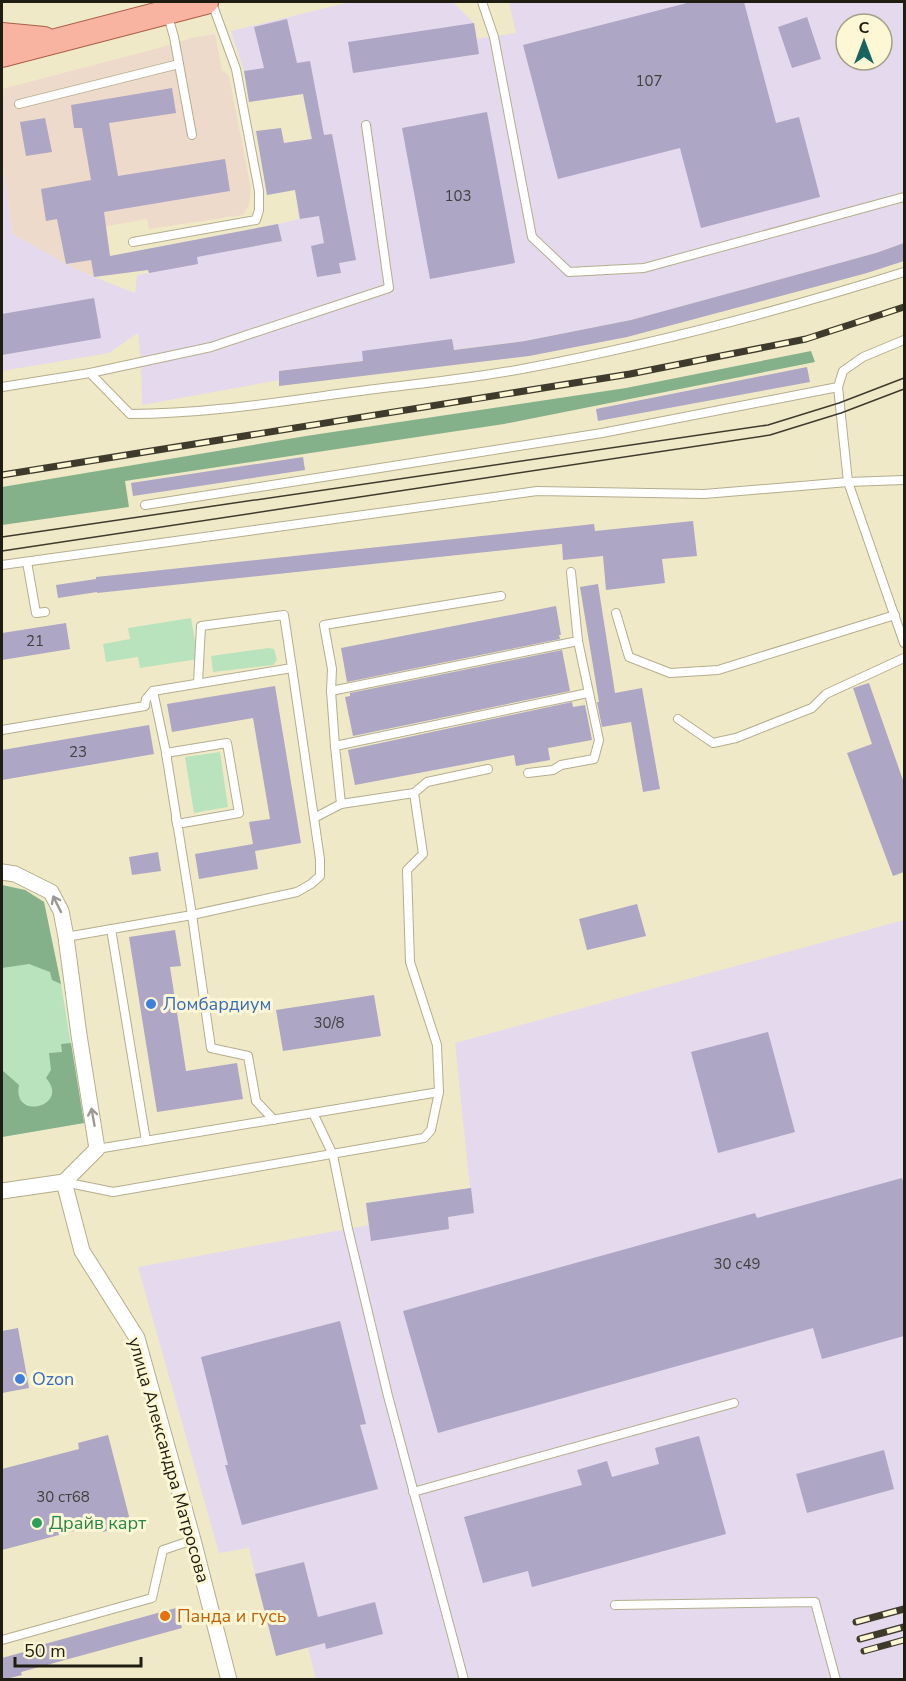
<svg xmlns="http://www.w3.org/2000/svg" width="906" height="1681" viewBox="0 0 906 1681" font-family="'Nunito Sans',sans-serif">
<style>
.commercial{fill:#eedacb}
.industrial{fill:#e5d9ed;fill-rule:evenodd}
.green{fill:#b8e3bd}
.forest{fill:#85b18a}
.building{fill:#ada6c4}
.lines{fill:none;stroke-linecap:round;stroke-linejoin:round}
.service-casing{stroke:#b4ae8e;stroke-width:10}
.minor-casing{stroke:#b4ae8e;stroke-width:17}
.primary-casing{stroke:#a95e46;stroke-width:26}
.service{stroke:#fff;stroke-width:8}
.minor{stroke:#fff;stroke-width:15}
.primary{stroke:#f8b3a1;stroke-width:24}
.tram{stroke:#3e3b2c;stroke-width:1.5}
.rail-casing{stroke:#3e3b2c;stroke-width:7}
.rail{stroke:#fdf7d5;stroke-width:4.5;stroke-dasharray:14;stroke-linecap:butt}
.oneway{stroke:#9a9994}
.shop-dot{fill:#3f7fe0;stroke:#fdf7d5;stroke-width:2}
.leisure-dot{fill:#2e9e5b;stroke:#fdf7d5;stroke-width:2}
.food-dot{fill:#e8710a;stroke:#fdf7d5;stroke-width:2}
.labels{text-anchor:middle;stroke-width:6;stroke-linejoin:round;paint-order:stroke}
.number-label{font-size:15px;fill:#423f3e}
.shop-label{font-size:18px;fill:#366cbe;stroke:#fdf7d5;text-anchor:start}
.street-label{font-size:18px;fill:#1f1d11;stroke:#fdf7d5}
.leisure-label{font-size:18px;fill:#27864d;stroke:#fdf7d5;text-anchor:start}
.food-label{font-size:18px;fill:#c56008;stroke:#fdf7d5;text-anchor:start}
</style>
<rect width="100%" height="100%" fill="#f0e9c8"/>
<!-- commercial -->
<path class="commercial" d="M215 34 222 70 229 76 251 189 249 205 243 215 149 229 147 219 85 230 94 277 66 264 13 234 2 161V89L155 49 191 38Z"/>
<!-- industrial -->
<g class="industrial">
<path d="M350 2H453L474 23 477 39 516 33 509 2H904V243L876 253 631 320 525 341 279 371V380L142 405 141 362 138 333 109 353 2 371V161L13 234 66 264 94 277 135 293 137 275 149 273 145 250 278 224 299 219 295 190 284 143 311 139 303 94 249 102 244 71 231 31ZM846 24H882V60H846Z"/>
<path d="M904 920V1679H316L308 1648 325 1643 304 1562 255 1574 249 1548 219 1553 138 1267 369 1225 366 1203 470 1188 455 1043Z"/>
</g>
<!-- green -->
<g class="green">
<path d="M191 618 198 659 140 668 138 657 106 662 103 644 130 639 128 628Z"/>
<path d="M269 648 274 649 277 660 273 665 213 672 211 656Z"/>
<path d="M220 752 228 807 194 813 185 757Z"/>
<path d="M2 885 25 890 44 902 61 984 84 1123 2 1137Z"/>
</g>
<!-- forest -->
<g class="forest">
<path d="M811 351 815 362 504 424 125 481 129 507 2 525V487L306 436 626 388Z"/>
<path d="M2 885 25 890 44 902 61 984 52 980 50 972 29 964 2 968Z"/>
<path d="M71 1043 84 1123 2 1137V1070L19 1085C12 1122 71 1106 46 1078L51 1070 49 1053 62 1052 61 1044Z"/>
</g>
<!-- building -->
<g class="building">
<path d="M691 2H744L776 123 799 117 820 197 701 228 680 148 558 179 523 45Z"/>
<path d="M807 17 821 59 792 68 778 27Z"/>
<path d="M287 19 297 63 310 61 324 135 332 134 356 260 339 263 341 273 317 277 311 246 324 243 319 216 300 219 295 190 267 195 256 131 281 128 284 143 312 139 303 94 249 102 244 71 264 68 254 27Z"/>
<path d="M474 23 479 54 353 73 348 42Z"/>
<path d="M172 88 176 113 109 123 118 176 225 159 230 191 104 212 110 256 278 224 282 241 197 257 198 264 149 273 148 270 94 277 91 260 66 264 57 219 46 221 41 189 91 180 82 128H74L71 105Z"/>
<path d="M487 112 515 263 430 279 402 128Z"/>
<path d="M45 118 52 152 26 156 20 122Z"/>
<path d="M904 243V261L867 273 627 337 529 356 279 386V371L363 361 362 351 452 339 454 350 525 341 631 320 876 253Z"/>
<path d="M94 298 101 338 2 355V314Z"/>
<path d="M807 367 810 382 598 421 596 409Z"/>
<path d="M303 457 305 470 133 496 131 483Z"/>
<path d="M693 521 697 556 662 559 665 583 606 590 603 556 563 560 562 544 97 593V592L58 598 56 585 96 579V577L594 524 595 531Z"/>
<path d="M598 584 615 693 642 688 660 789 643 792 631 722 602 727 597 702H599L580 587Z"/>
<path d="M556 606 561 635H559L560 639 347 682 341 648Z"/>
<path d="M66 623 70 649 2 660V633Z"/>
<path d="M562 650 570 691 353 736 345 697 350 696V693Z"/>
<path d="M869 683 904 783V872L893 876 847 753 872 744 853 688Z"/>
<path d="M275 686 301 843 255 851 258 869 199 879 195 854 253 844 249 822 270 819 253 718 172 732 167 704Z"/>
<path d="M572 702 573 707 585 705 592 740 548 748 550 760 516 766 514 755 355 785 348 750Z"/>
<path d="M149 725 154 754 2 780V750Z"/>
<path d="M158 852 161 871 132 875 129 857Z"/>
<path d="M637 904 646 936 587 950 579 919Z"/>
<path d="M175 930 181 966 170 967 186 1071 237 1063 243 1099 157 1112 129 937Z"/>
<path d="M374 995 381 1036 283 1051 276 1010Z"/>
<path d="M768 1032 795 1132 718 1153 691 1052Z"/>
<path d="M902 1178 904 1185V1336L822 1359 813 1328 438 1433 403 1311 755 1213 757 1218Z"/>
<path d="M471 1188 474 1213 448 1217 449 1229 371 1241 366 1203Z"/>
<path d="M340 1321 366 1424 360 1425 378 1489 242 1525 225 1465H228L201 1357Z"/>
<path d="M18 1328 29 1388 2 1393V1331Z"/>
<path d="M108 1435 131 1524 103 1532 101 1524 2 1550V1469L79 1449 78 1443Z"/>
<path d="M699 1436 726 1534 532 1587 528 1571 483 1583 464 1517 582 1485 577 1470 607 1461 612 1477 659 1464 655 1448Z"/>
<path d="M884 1450 894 1489 807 1513 796 1474Z"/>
<path d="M304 1562 318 1617 375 1602 383 1634 326 1649 325 1643 276 1656 255 1574Z"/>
<path d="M176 1608 182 1628 21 1672 22 1675 2 1680V1658L31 1650 30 1648Z"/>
</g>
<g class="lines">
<!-- service casing -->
<g class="service-casing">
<g id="service">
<path d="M482 2 494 37 532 237 569 272 644 268 904 197"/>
<path d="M168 16 174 37 192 135"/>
<path d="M19 104 179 64"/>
<path d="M133 242 256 220 259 210V191L236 69 212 3"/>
<path d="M904 340 863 357 843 371 838 387 848 482 904 643"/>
<path d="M90 373 130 414C207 414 284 401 360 391 414 384 468 379 522 369 651 345 779 311 904 272"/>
<path d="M2 387 90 373 211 347 389 288 366 125"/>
<path d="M145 505 602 433 838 387"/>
<path d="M27 562 36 613 45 612"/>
<path d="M2 565 537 491 704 494 848 482 904 480"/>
<path d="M571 572 578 641"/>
<path d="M616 613 629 657 670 673 718 670 895 615"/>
<path d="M198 683 201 626 284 615 292 668"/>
<path d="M153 691 167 757"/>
<path d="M331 691 578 641 599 740 594 759 561 765 553 770 528 773"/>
<path d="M678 719 713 743 736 738 812 708 826 694 904 658"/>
<path d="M2 730 145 706 146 699 153 691 292 668 320 859V876L311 884 297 892 192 915 66 937"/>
<path d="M335 746 588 693"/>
<path d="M166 753 192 915 211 1048 248 1056 256 1101 274 1120"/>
<path d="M166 753 227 743 239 813 177 824 176 819"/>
<path d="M414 793 427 782 488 769"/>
<path d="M341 804 414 793 423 854 407 870 410 962 437 1045 439 1092"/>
<path d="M314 818 341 804 335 746 331 691 332 669 324 625 501 596"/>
<path d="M111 929 146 1141"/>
<path d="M313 1113 333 1155 348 1229 388 1396 464 1680"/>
<path d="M64 1182 113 1192 424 1138 431 1130 439 1092 97 1149"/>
<path d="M413 1492 734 1403"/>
<path d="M615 1605 815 1602 836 1680"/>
<path d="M2 1640 152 1598 163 1550 193 1540"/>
</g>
</g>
<!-- minor casing -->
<g class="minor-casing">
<g id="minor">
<path d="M2 872 15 874 51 892 61 911 66 937 79 1035 97 1149 64 1182 2 1191"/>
<path d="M64 1182 82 1251 137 1338 193 1540 229 1680"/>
</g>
</g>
<!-- primary casing -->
<g class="primary-casing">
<g id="primary">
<path d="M2 35 44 39"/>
<path d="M2 55 206 2"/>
</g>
</g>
<!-- service -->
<use href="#service" class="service"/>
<!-- minor -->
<use href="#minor" class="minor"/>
<!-- primary -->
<use href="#primary" class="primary"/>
<!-- tram -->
<g class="tram">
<path d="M2 537 768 425 839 403 904 378"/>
<path d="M2 551 770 435 841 413 904 389"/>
</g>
<!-- rail casing -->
<g class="rail-casing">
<g id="rail">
<path d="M2 475 630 374 806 339 904 307"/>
<path d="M856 1622 904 1609"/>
<path d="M860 1639 904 1627"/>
<path d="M864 1651 904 1640"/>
</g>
</g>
<!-- rail -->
<use href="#rail" class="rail"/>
</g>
<!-- one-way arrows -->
<defs><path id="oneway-shaft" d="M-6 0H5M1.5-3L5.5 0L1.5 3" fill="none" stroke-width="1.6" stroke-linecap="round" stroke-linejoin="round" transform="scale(1.5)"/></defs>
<g class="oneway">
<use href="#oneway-shaft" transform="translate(57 904) rotate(-116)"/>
<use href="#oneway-shaft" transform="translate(93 1117) rotate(-100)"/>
</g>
<!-- markers -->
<g class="shop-dot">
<circle cx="151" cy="1004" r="6"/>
<circle cx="20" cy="1379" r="6"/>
</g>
<circle class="leisure-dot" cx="37" cy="1523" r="6"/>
<circle class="food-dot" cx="165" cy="1616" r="6"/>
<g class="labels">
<!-- number labels -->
<g class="number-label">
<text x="649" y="86">107</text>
<text x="458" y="201">103</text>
<text x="35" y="646">21</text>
<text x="78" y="757">23</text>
<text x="329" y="1028">30/8</text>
<text x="737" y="1269">30 с49</text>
<text x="63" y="1502">30 ст68</text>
</g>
<!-- shop labels -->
<g class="shop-label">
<text x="163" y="1010">Ломбардиум</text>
<text x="32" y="1385">Ozon</text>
</g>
<!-- street labels -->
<g class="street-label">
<text transform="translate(169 1460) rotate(74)" y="6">улица Александра Матросова</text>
</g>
<!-- leisure labels -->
<g class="leisure-label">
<text x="49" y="1529">Драйв карт</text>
</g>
<!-- food labels -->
<g class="food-label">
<text x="177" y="1622">Панда и гусь</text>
</g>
</g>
<!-- border -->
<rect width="906" height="1681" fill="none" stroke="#1f1d11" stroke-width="6"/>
<!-- north arrow -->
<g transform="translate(864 42)"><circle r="28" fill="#fdf7d5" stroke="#a4a087" stroke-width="1.5"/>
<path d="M0-4.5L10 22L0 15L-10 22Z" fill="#18645e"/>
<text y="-9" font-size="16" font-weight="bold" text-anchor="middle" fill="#1f1d11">С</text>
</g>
<!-- scale -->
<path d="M15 1657v9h126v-9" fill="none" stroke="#1f1d11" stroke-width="3"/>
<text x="24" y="1657" font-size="18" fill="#1f1d11" stroke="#fdf7d5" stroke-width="4.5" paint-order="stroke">50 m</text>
</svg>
